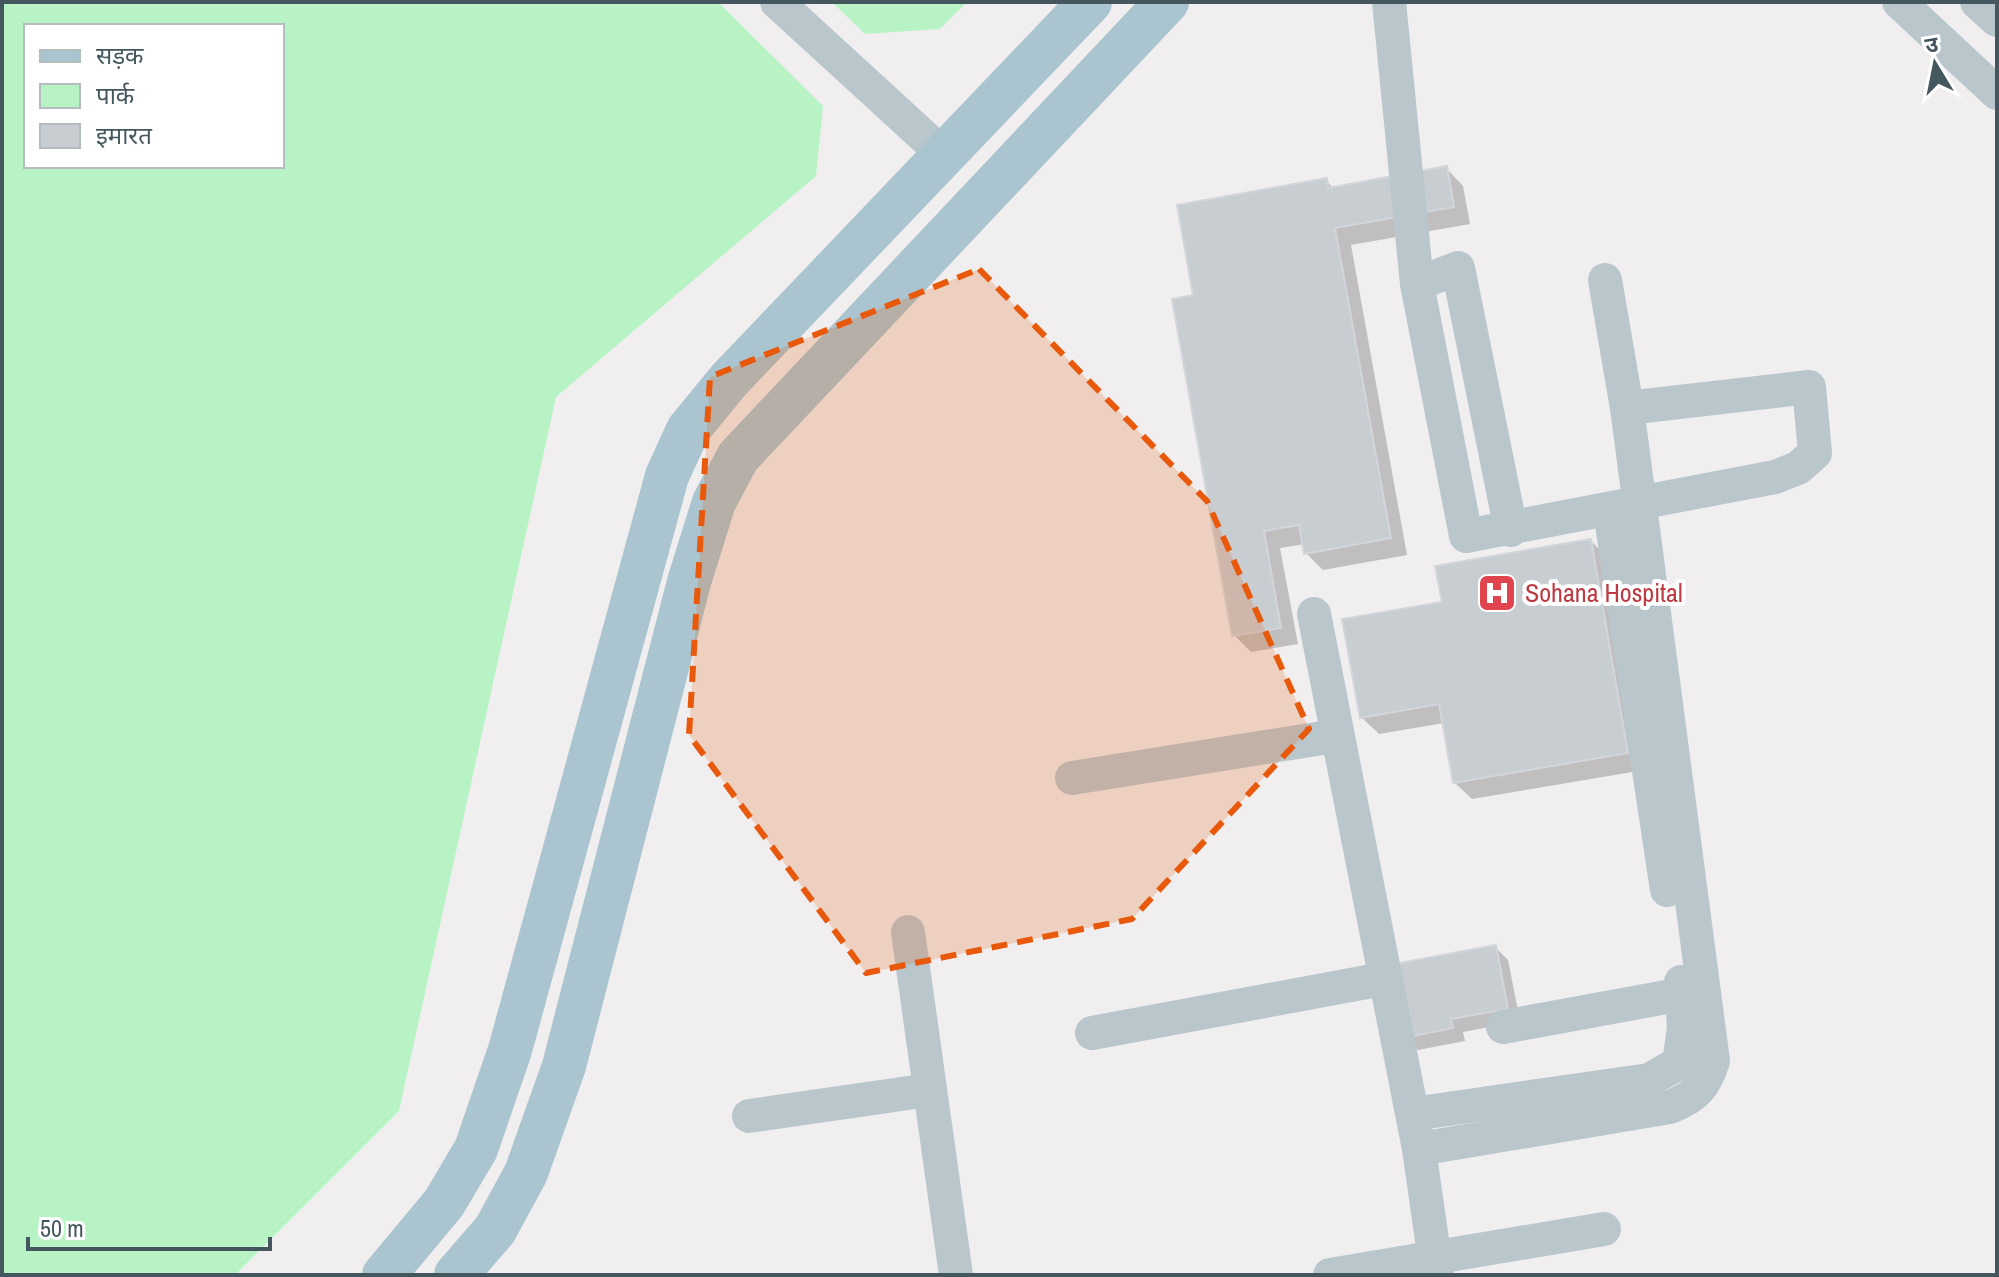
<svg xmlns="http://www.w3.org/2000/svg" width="1999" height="1277" viewBox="0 0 1999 1277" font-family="'Archivo Narrow','Noto Sans Devanagari',sans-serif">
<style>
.green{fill:#b8f3c5;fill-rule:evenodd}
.shadow{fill:#0003}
.building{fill:#c8cdd2;stroke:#d2d6db;stroke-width:2}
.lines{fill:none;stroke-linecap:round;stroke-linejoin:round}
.minor{stroke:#b9c7cd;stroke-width:34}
.major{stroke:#abc5d0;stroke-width:44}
.marked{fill:#e8590c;fill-opacity:0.2;stroke:#e8590c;stroke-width:6;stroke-dasharray:16 10;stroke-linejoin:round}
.labels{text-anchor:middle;stroke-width:8;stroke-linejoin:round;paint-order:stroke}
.health-label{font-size:26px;fill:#be3a42;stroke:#fff;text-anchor:start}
</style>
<rect width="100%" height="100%" fill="#f1eeef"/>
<!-- green -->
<g class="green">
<path d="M2 2H718L823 106 816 176 556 397 399 1111 235 1275H2ZM26 26H282V166H26Z"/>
<path d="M832 2H967L940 29 865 34Z"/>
</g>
<!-- shadow -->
<g class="shadow">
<path d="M1446 168 1463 186 1470 224 1351 245 1407 555 1323 570 1306 553 1305 544 1280 548 1298 644 1251 652 1234 635 1196 297 1326 180 1334 189Z"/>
<path d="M1591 541 1608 558 1644 770 1472 799 1454 782 1444 723 1379 734 1361 717 1444 604Z"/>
<path d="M1495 947 1508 960 1520 1021 1463 1032 1465 1041 1418 1050 1405 1037Z"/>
</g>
<!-- building -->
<g class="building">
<path d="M1447 166 1454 207 1335 228 1391 538 1304 554 1299 525 1264 531 1281 628 1232 636 1172 299 1193 295 1177 205 1327 178 1328 188Z"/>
<path d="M1591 539 1628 753 1453 783 1439 704 1360 718 1342 619 1442 602 1435 566Z"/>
<path d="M1496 945 1508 1009 1451 1019 1453 1028 1403 1038 1389 965Z"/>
</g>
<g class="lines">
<!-- minor -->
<g class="minor">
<path d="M777 2 944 155"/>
<path d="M1389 2 1417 284"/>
<path d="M1899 2 1997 93"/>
<path d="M1977 2 1997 20"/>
<path d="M1610 511 1667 890"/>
<path d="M1511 530 1458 268 1417 284 1466 536 1775 477 1798 468 1815 453 1809 387 1627 408 1605 280"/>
<path d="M1314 614 1419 1149 1437 1275"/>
<path d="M1072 778 1335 736"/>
<path d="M908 932 956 1275"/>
<path d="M1503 1027 1683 994"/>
<path d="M1092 1033 1383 979"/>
<path d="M1413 1114 1649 1080 1679 1063 1684 1028 1681 982"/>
<path d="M749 1116 929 1090"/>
<path d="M1419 1149 1670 1107C1695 1097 1705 1087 1713 1061L1627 408"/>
<path d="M1330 1275 1604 1229"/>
</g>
<!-- major -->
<g class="major">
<path d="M384 1275 444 1203 476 1149 510 1050 667 476 688 430 729 380 1090 2"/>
<path d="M456 1275 495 1230 526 1173 564 1066 689 582 714 502 738 457 1167 2"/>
</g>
</g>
<!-- marked area -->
<path class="marked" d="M979 269 1207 501 1309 729 1132 919 866 973 689 735 710 377Z"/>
<!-- icons -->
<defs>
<g id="hospital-square" transform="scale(2)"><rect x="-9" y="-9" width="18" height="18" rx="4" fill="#e0444e" stroke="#fff"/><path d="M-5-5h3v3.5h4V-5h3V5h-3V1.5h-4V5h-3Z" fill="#fff"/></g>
</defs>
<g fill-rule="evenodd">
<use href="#hospital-square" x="1497" y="593"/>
</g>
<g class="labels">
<!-- health labels -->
<g class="health-label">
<text x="1525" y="602">Sohana Hospital</text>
</g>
</g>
<!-- border -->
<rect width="1999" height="1277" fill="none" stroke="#45575e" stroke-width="8"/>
<!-- legend -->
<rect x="24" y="24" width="260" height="144" fill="#ffffff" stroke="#b5bcbf" stroke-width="2"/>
<rect x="40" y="50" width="40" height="12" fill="#abc5d0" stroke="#b5bcbf" stroke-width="2"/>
<text x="96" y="64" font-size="24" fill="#45575e">सड़क</text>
<rect x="40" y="84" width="40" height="24" fill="#b8f3c5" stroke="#b5bcbf" stroke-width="2"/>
<text x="96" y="104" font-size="24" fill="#45575e">पार्क</text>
<rect x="40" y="124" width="40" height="24" fill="#c8cdd2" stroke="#b5bcbf" stroke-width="2"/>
<text x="96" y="144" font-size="24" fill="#45575e">इमारत</text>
<!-- north arrow -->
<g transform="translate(1935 64) rotate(350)" stroke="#ffffff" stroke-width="6" paint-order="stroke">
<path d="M0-6L14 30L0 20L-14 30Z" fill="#45575e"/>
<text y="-12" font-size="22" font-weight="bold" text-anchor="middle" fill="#45575e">उ</text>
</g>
<!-- scale -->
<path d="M28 1237v12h242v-12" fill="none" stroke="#45575e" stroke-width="4"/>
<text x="40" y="1237" font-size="24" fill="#45575e" stroke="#ffffff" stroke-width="6" paint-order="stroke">50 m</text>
</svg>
